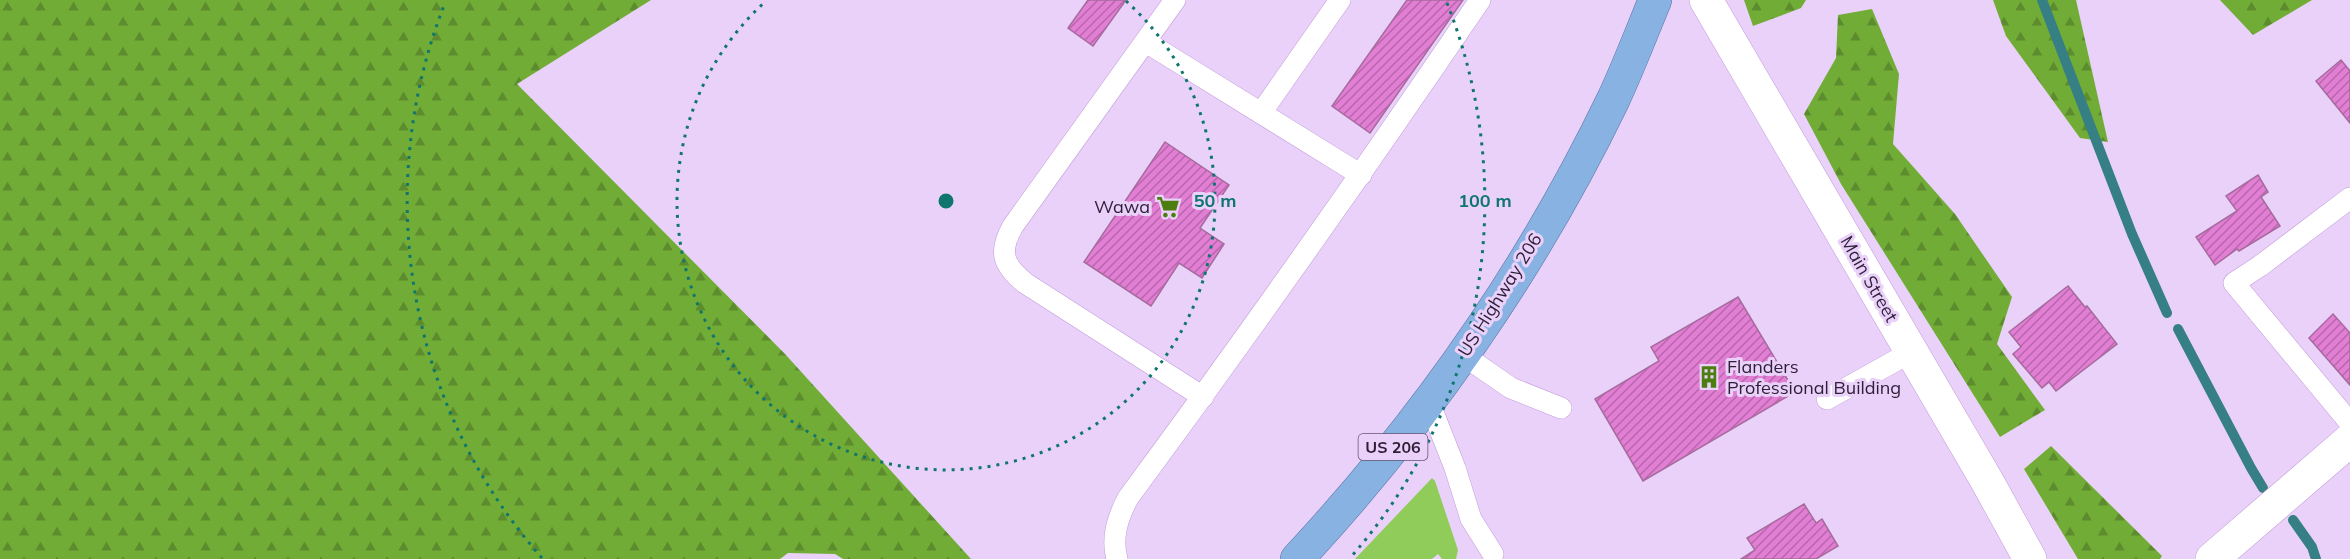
<svg xmlns="http://www.w3.org/2000/svg" width="2350" height="559" viewBox="0 0 2350 559" font-family="Mulish,sans-serif">
<style>
.green{fill:#8fcc5a}
.forest{fill:url(#forest-firs)}
.lines{fill:none;stroke-linecap:round;stroke-linejoin:round}
.stream{stroke:#367f84;stroke-width:10}
.building{fill:url(#building-hatch);stroke:#a66b9d;stroke-width:1.5}
.service-casing{stroke:#c29ada;stroke-width:22}
.minor-casing{stroke:#c29ada;stroke-width:34}
.secondary-casing{stroke:#c29ada;stroke-width:34}
.trunk-casing{stroke:#5672a2;stroke-width:34}
.service{stroke:#fff;stroke-width:21}
.minor{stroke:#fff;stroke-width:33}
.secondary{stroke:#fff;stroke-width:33}
.trunk{stroke:#88b2e2;stroke-width:33}
.ring{fill:none;stroke:#0f766e;stroke-width:3;stroke-dasharray:3 6}
.labels{text-anchor:middle;stroke-width:6;stroke-linejoin:round;paint-order:stroke}
.shield{fill:#e9d1f9;stroke:#665471;stroke-width:1.5}
.shield-label{font-size:16px;font-weight:bold;fill:#2e1e37}
.poi-label{font-size:18px;fill:#2e1e37;stroke:#e9d1f9;text-anchor:end}
.street-label{font-size:18px;fill:#2e1e37;stroke:#e9d1f9}
.centre{fill:#0f766e;stroke:#e9d1f9;stroke-width:3}
.ring-label{font-size:18px;text-anchor:middle;font-weight:bold;fill:#0f766e;stroke:#e9d1f9;stroke-width:6;stroke-linejoin:round;paint-order:stroke}
</style>
<defs>
<pattern id="forest-firs" width="22" height="20" patternUnits="userSpaceOnUse" patternTransform="scale(1.5)"><rect width="22" height="20" fill="#71ad36"/><path d="M5 1l3.5 6h-7zM16 11l3.5 6h-7z" fill="#5d8c2e"/></pattern>
<pattern id="building-hatch" width="6" height="6" patternUnits="userSpaceOnUse" patternTransform="scale(1.5)"><rect width="6" height="6" fill="#e27ed4"/><path d="M-1 1l2-2M0 6l6-6M5 7l2-2" fill="none" stroke="#b867ad"/></pattern>
</defs>
<rect width="100%" height="100%" fill="#e9d1f9"/>
<!-- green -->
<path class="green" d="M1432 478 1435 481 1458 550 1456 559H1442L1438 554 1432 559H1355Z"/>
<!-- forest -->
<g class="forest">
<path d="M0 0H651L517 84 785 354 971 559H843L835 554 788 553 780 559H0Z"/>
<path d="M1744 0H1806L1801 8 1753 26Z"/>
<path d="M1993 0H2076L2108 142 2080 138 2006 36Z"/>
<path d="M2220 0H2312L2253 35Z"/>
<path d="M1872 9 1899 74 1893 144 1955 214 2012 297 1997 344 2045 410 2000 437 1841 184 1804 114 1836 58 1838 15Z"/>
<path d="M2051 446 2162 556 2160 559H2078L2024 469Z"/>
</g>
<g class="lines">
<!-- stream -->
<g class="stream">
<path d="M2042 0 2132 234 2167 313"/>
<path d="M2178 329 2251 468 2263 488"/>
<path d="M2293 520 2312 547 2316 559"/>
</g>
</g>
<!-- building -->
<g class="building">
<path d="M1088 0H1126L1093 46 1068 28Z"/>
<path d="M1407 0H1463L1370 133 1332 106Z"/>
<path d="M2341 60 2350 71V123L2316 81Z"/>
<path d="M1165 142 1229 185 1200 228 1224 244 1202 278 1179 263 1151 306 1084 262Z"/>
<path d="M2258 175 2268 192 2261 197 2280 226 2239 251 2237 249 2215 265 2196 237 2237 211 2226 196Z"/>
<path d="M2068 286 2085 307 2087 306 2117 344 2056 391 2049 382 2042 388 2013 354 2021 347 2009 332Z"/>
<path d="M1738 297 1795 392 1643 481 1595 399 1659 361 1651 347Z"/>
<path d="M2333 314 2350 333V385L2309 338Z"/>
<path d="M1804 504 1816 523 1822 519 1838 546 1816 559H1741L1755 550 1747 538Z"/>
</g>
<g class="lines">
<!-- service casing -->
<g class="service-casing">
<g id="service">
<path d="M1175 0 1013 226C998 252 1003 265 1025 283L1203 397"/>
<path d="M1146 42 1361 175"/>
<path d="M1261 113 1340 0"/>
<path d="M2350 198 2260 266 2234 283 2350 423"/>
<path d="M1463 355 1511 388 1561 408"/>
<path d="M1827 399 1911 352"/>
<path d="M1429 402 1455 468 1471 519 1493 554"/>
<path d="M1117 559C1111 537 1118 517 1128 498 1249 334 1366 168 1480 0"/>
</g>
</g>
<!-- minor casing -->
<g class="minor-casing">
<path id="minor" d="M2212 559 2350 440"/>
</g>
<!-- secondary casing -->
<g class="secondary-casing">
<path id="secondary" d="M1706 0 1987 481 2030 559"/>
</g>
<!-- trunk casing -->
<g class="trunk-casing">
<path id="trunk" d="M1297 559C1423 424 1532 268 1613 100 1628 68 1641 34 1655 0"/>
</g>
<!-- service -->
<use href="#service" class="service"/>
<!-- minor -->
<use href="#minor" class="minor"/>
<!-- secondary -->
<use href="#secondary" class="secondary"/>
<!-- trunk -->
<use href="#trunk" class="trunk"/>
</g>
<!-- distance rings -->
<g class="ring">
<path d="M1126 1A269 269 0 1 1 766 1"/>
<path d="M542 558A539 539 0 0 1 445 3M1447 3A539 539 0 0 1 1350 558"/>
</g>
<!-- icons -->
<defs>
<g id="supermarket-bare" transform="scale(1.8)"><path d="M-6-5.5h2.5l.6 2H6L4.5 2H-2.5L-4.4-4H-6ZM-1.5 3.2a1.3 1.3 0 1 0 .1 0ZM3 3.2a1.3 1.3 0 1 0 .1 0Z" fill="#4b7e0f" stroke="#e9d1f9" stroke-width="2.5" paint-order="stroke"/></g>
<g id="building-bare" transform="scale(1.8)"><path d="M-4-6H4V6H1V3H-1V6H-4ZM-2.5-4.3h1.7v1.8h-1.7ZM.8-4.3h1.7v1.8H.8ZM-2.5-1h1.7V.8h-1.7ZM.8-1h1.7V.8H.8Z" fill="#4b7e0f" stroke="#e9d1f9" stroke-width="2.5" paint-order="stroke"/></g>
</defs>
<g fill-rule="evenodd">
<use href="#supermarket-bare" x="1168" y="207"/>
<use href="#building-bare" x="1709" y="377"/>
</g>
<g class="labels">
<!-- shield labels -->
<rect class="shield" x="1358.5" y="434" width="69" height="26" rx="4.5"/>
<g class="shield-label">
<text x="1393" y="453">US 206</text>
</g>
<!-- poi labels -->
<g class="poi-label">
<text x="1150" y="213">Wawa</text>
<text x="1727" y="373" text-anchor="start">Flanders<tspan x="1727" dy="21">Professional Building</tspan></text>
</g>
<!-- street labels -->
<g class="street-label">
<text transform="translate(1869 279) rotate(60)" y="6">Main Street</text>
<text transform="translate(1500 295) rotate(-58)" y="6">US Highway 206</text>
</g>
</g>
<circle cx="946" cy="201" r="9" class="centre"/>
<g class="ring-label">
<text x="1215" y="207">50 m</text>
<text x="1485" y="207">100 m</text>
</g>
</svg>
